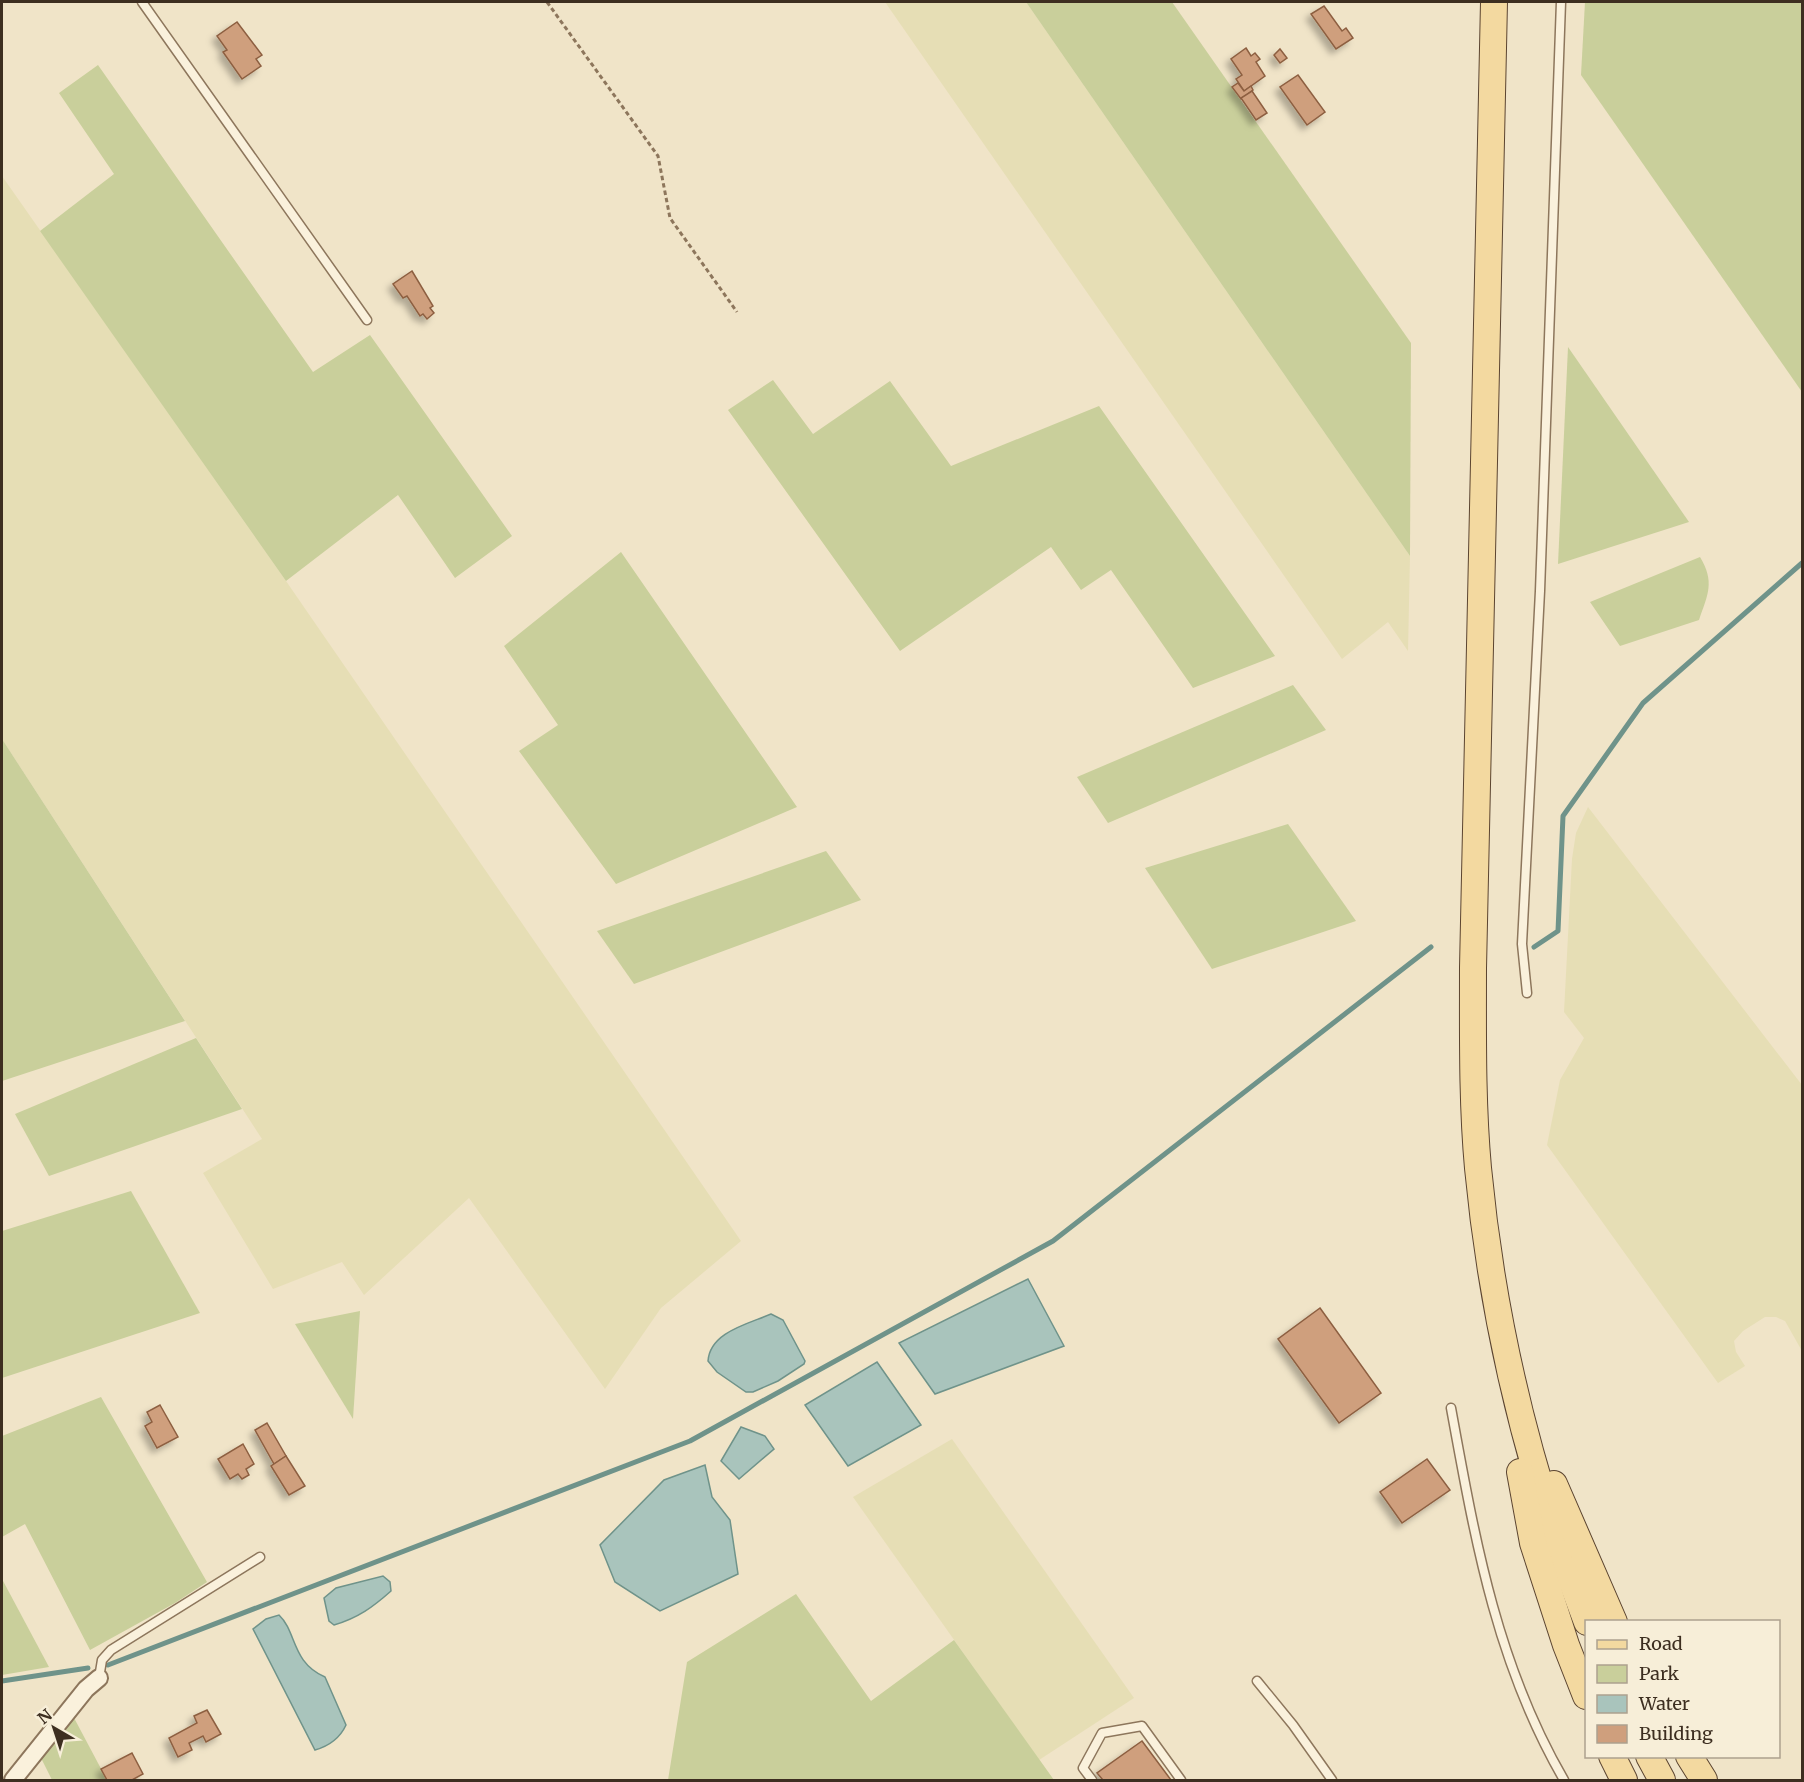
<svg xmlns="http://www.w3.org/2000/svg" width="1804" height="1782" viewBox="0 0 1804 1782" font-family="Merriweather,serif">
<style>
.farmland{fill:#e6deb5}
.green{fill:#c9cf9b}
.water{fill:#a9c4bc;stroke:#6f938a;stroke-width:1.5}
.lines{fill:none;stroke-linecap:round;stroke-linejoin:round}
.stream{stroke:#6f938a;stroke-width:5}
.building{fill:#cf9f7d;stroke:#8d5f41;stroke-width:1.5;filter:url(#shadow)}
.service-casing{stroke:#8d765c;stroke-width:11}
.minor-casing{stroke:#8d765c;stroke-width:20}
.primary-casing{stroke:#5b4430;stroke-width:28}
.path{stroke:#8d765c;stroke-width:3;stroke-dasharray:4.5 3;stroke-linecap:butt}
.service{stroke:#faf1dc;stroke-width:8}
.minor{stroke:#faf1dc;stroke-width:16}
.primary{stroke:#f3d9a0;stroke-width:26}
</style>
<defs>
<filter id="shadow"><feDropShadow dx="-5" dy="5" stdDeviation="3" flood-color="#0004"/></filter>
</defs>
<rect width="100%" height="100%" fill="#f0e4c8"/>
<!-- farmland -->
<g class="farmland">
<path d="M885 2H1026L1410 556 1408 651 1388 622 1342 659Z"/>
<path d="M2 176 286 581 741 1241 661 1308 605 1389 469 1198 364 1295 342 1262 273 1289 203 1173 262 1139 2 739Z"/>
<path d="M1588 807 1802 1085V1351L1785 1321 1776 1317H1765L1743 1331 1734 1341 1736 1352 1745 1366 1718 1383 1547 1145 1560 1080 1584 1038 1564 1012 1572 859 1576 833Z"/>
<path d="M952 1439 1134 1698 1039 1760 853 1497Z"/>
</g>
<!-- green -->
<g class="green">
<path d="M1026 2H1172L1411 343 1410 556Z"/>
<path d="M1585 2H1802V392L1581 75Z"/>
<path d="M98 65 313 372 370 335 512 536 455 578 398 495 286 581 40 231 114 174 59 93Z"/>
<path d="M1568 347 1689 522 1558 564Z"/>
<path d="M773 380 813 434 890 381 951 466 1099 406 1275 656 1193 688 1111 570 1081 590 1051 547 900 651 728 410Z"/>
<path d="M621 552 797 807 616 884 519 751 558 725 504 646Z"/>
<path d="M1700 557C1715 582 1708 594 1699 620L1620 646 1590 602Z"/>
<path d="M1293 685 1326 730 1108 823 1077 777Z"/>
<path d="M2 739 185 1021 2 1081Z"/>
<path d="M1288 824 1356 921 1212 969 1145 868Z"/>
<path d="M826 851 861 900 634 984 597 931Z"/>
<path d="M196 1038 242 1109 49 1176 15 1114Z"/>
<path d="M131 1191 200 1313 2 1378V1231Z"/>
<path d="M360 1311 353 1419 295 1324Z"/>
<path d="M101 1397 207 1582 175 1603 90 1650 25 1524 2 1537V1436Z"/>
<path d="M2 1579 49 1667 2 1675Z"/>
<path d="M796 1594 871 1701 954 1640 1054 1780H668L687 1662Z"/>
<path d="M73 1716 107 1780H52L40 1756Z"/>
</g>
<!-- water -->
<g class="water">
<path d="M1028 1279 1064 1346 935 1394 899 1343Z"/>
<path d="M771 1314 783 1320 805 1361 804 1364 778 1381 753 1392H746L717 1372 708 1361C710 1332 748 1324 771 1314Z"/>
<path d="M877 1362 921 1425 848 1466 805 1405Z"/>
<path d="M741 1427 765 1436 774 1449 739 1479 721 1461Z"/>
<path d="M705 1465 712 1497 730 1520 738 1574 660 1611 615 1582 600 1545 664 1480Z"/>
<path d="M383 1576 390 1582 391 1591C373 1607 358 1618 334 1625L329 1621 324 1598 336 1588Z"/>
<path d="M279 1615C297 1632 291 1662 325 1677L346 1725C340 1738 329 1746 315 1750L253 1629 266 1619Z"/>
</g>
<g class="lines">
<!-- stream -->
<g class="stream">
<path d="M1534 947 1558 931 1563 816 1643 703 1802 563"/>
<path d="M108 1665 690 1441 1053 1241 1431 947"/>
<path d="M2 1681 88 1668"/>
</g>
</g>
<!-- building -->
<g class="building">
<path d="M1324 6 1342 31 1346 28 1353 38 1336 49 1311 14Z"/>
<path d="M237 22 262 55 256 59 261 66 242 79 223 52 227 50 217 36Z"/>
<path d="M1246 48 1251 56 1255 53 1260 59 1256 62 1265 76 1244 91 1236 79 1242 75 1231 59Z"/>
<path d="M1280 49 1287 58 1280 63 1274 55Z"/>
<path d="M1298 75 1325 112 1307 125 1280 87Z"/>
<path d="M1238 83 1244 91 1251 86 1253 90 1241 99 1232 87Z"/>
<path d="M1252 91 1267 113 1256 120 1241 98Z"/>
<path d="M412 271 433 306 430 308 434 313 427 319 423 314 420 316 407 296 403 298 393 284Z"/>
<path d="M1320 1308 1381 1393 1339 1423 1278 1339Z"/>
<path d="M160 1405 178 1437 157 1448 145 1426 152 1422 147 1412Z"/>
<path d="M267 1423 286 1456 274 1464 255 1430Z"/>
<path d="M243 1444 254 1464 246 1469 249 1475 242 1479 238 1474 230 1479 218 1459Z"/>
<path d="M286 1456 305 1486 289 1495 271 1466Z"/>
<path d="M1427 1459 1450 1490 1402 1523 1380 1492Z"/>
<path d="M207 1710 221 1734 206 1742 203 1736 189 1743 192 1750 178 1757 169 1738 197 1723 194 1716Z"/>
<path d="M1142 1741 1171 1780H1103L1097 1773Z"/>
<path d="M132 1753 143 1774 132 1780H107L101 1769Z"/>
</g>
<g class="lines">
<!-- service casing -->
<g class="service-casing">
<g id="service">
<path d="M142 2 367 320"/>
<path d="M1527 993 1522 944 1540 591 1561 2"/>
<path d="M1451 1408C1475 1539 1496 1663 1564 1780"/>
<path d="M99 1678 102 1660 111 1650 260 1557"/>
<path d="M1257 1681 1293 1725 1332 1780"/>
<path d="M1092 1780 1083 1768 1102 1733 1142 1726 1181 1780"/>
</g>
</g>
<!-- minor casing -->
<g class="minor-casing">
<path id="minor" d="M13 1780 86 1689 99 1678"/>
</g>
<!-- primary casing -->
<g class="primary-casing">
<g id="primary">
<path d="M1494 2 1473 968C1473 1035 1472 1102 1478 1168 1493 1326 1529 1474 1587 1622"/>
<path d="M1520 1472 1533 1543 1566 1645 1586 1696"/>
<path d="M1554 1484 1614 1622"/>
<path d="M1612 1756 1624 1780"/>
<path d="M1649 1756 1662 1780"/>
<path d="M1689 1756 1704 1780"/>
</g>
</g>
<!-- path -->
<path class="path" d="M547 2 658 156 670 218 737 312"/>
<!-- service -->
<use href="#service" class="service"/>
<!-- minor -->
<use href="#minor" class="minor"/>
<!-- primary -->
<use href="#primary" class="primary"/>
</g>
<!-- border -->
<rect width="1804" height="1782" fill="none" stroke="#3d2e20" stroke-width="6"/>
<!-- legend -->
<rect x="1585" y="1620" width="195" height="138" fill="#f7eed8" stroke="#ada18e" stroke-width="1.5"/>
<rect x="1597" y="1640" width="30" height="9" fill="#f3d9a0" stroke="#ada18e" stroke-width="1.5"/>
<text x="1639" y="1650" font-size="18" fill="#3d2e20">Road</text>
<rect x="1597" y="1665" width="30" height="18" fill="#c9cf9b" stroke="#ada18e" stroke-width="1.5"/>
<text x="1639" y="1680" font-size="18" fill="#3d2e20">Park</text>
<rect x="1597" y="1695" width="30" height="18" fill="#a9c4bc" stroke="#ada18e" stroke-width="1.5"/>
<text x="1639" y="1710" font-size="18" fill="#3d2e20">Water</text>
<rect x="1597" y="1725" width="30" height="18" fill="#cf9f7d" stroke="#ada18e" stroke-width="1.5"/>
<text x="1639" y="1740" font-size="18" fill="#3d2e20">Building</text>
<!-- north arrow -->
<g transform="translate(54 1728) rotate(321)" stroke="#f7eed8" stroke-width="4.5" paint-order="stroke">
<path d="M0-4.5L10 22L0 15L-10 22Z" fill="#3d2e20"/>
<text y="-9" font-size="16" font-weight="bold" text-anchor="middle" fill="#3d2e20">N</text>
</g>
</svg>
